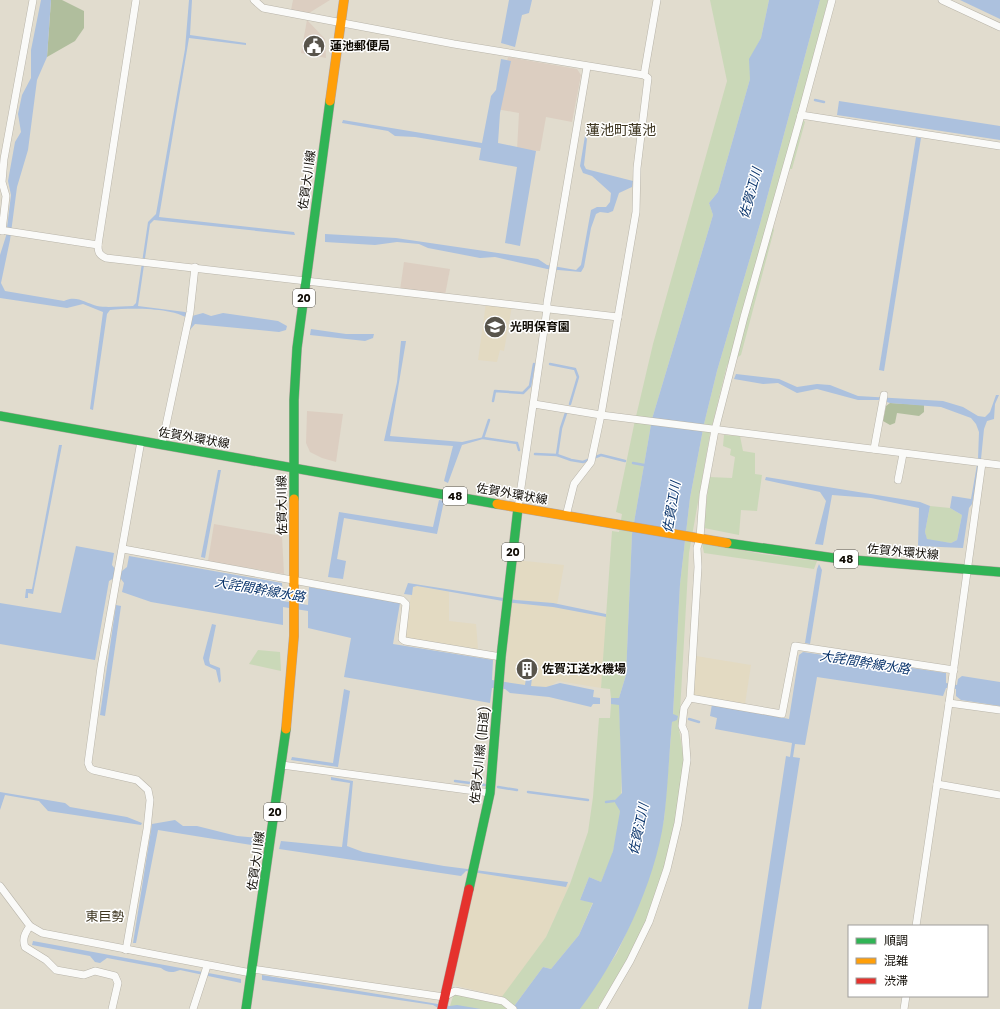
<svg xmlns="http://www.w3.org/2000/svg" width="1000" height="1009" viewBox="0 0 1000 1009" font-family="Poppins,'Noto Sans JP',sans-serif">
<style>
.commercial{fill:#dccec1}
.built{fill:#e3dac2}
.green{fill:#cad8b8}
.forest{fill:#b0be9d}
.water{fill:#acc1de}
.lines{fill:none;stroke-linecap:round;stroke-linejoin:round}
.stream{stroke:#acc1de;stroke-width:2.5}
.street-casing{stroke:#b8b4a9;stroke-width:8}
.fast-casing{stroke:#b3a39e;stroke-width:10}
.slow-casing{stroke:#b3a39e;stroke-width:10}
.jam-casing{stroke:#b3a39e;stroke-width:10}
.street{stroke:#fafaf8;stroke-width:7}
.fast{stroke:#30b455;stroke-width:9}
.slow{stroke:#ff9f0a;stroke-width:9}
.jam{stroke:#e5322d;stroke-width:9}
.labels{text-anchor:middle;stroke-width:3;stroke-linejoin:round;paint-order:stroke}
.shield{fill:#fff;stroke:#57544f;stroke-width:1}
.shield-label{font-size:11px;font-weight:bold;fill:#0f0b04}
.poi-label{font-size:12px;font-weight:bold;fill:#0f0b04;stroke:#fff;text-anchor:start}
.street-label{font-size:12px;fill:#0f0b04;stroke:#fff}
.water-label{font-size:13px;font-style:italic;fill:#08336b;stroke:#fff}
.neighbourhood-label{font-size:13px;fill:#3e3621;stroke:#fff}
.quarter-label{font-size:14px;fill:#3e3621;stroke:#fff}
</style>
<rect width="100%" height="100%" fill="#e1dcce"/>
<!-- commercial -->
<g class="commercial">
<path d="M293 0H330L309 13 291 10Z"/>
<path d="M307 20 325 39 326 58 301 53Z"/>
<path d="M508 57 577 69 581 75 572 122 546 117 540 151 517 150 519 113 496 109Z"/>
<path d="M404 262 450 269 445 295 400 290Z"/>
<path d="M307 411 343 414 336 462 322 458 310 452 306 443Z"/>
<path d="M214 524 282 536 284 574 208 561Z"/>
</g>
<!-- built -->
<g class="built">
<path d="M486 303 512 306 504 351 500 350 497 362 478 360Z"/>
<path d="M515 560 564 565 557 605 607 616 601 688 558 681 546 689 504 684Z"/>
<path d="M413 584 449 591V621L476 624 478 649 407 638 404 636Z"/>
<path d="M696 656 751 665 745 704 694 695Z"/>
<path d="M476 871 570 884 546 937 503 997 453 985Z"/>
</g>
<!-- green -->
<g class="green">
<path d="M710 0H769L761 38 750 59V79L718 192 709 203 713 215 652 419 632 534 626 675 619 698H611L610 689 601 688 612 531 619 532 622 514 616 512 634 425 653 344 727 81Z"/>
<path d="M820 0H828L798 114 805 122 792 169H783L770 217 774 230 741 355 727 365 710 434 689 553 679 729 684 760 676 821 664 869 647 921 623 967 597 1009H580L617 953 634 916 664 820 672 722 677 719V716L673 715 680 584 690 498 704 424 717 371 760 224Z"/>
<path d="M724 435 740 436 743 451 755 453V474L762 475 757 511 741 510 739 535 704 528 709 477 732 478 735 457 730 455 731 449 723 446Z"/>
<path d="M930 506 950 508 962 515 957 540 951 543 927 540 925 532Z"/>
<path d="M702 543 762 554 817 561 814 569 704 553Z"/>
<path d="M258 650 280 652 281 671 249 664Z"/>
<path d="M611 704H619C621 753 626 803 613 851 611 861 605 872 601 882L589 877 580 900 593 902 579 935 551 969 543 967 512 1009H481L450 1006 454 993 498 1002 546 937 570 884 588 832 593 797 599 718H610Z"/>
</g>
<!-- forest -->
<g class="forest">
<path d="M51 0H62L84 11V28L75 41 47 57Z"/>
<path d="M890 403 924 405V412L919 416 897 413 895 423 890 425 883 421 886 406Z"/>
</g>
<!-- water -->
<g class="water">
<path d="M41 0H51L47 57 37 80 28 150 17 187 10 240 1 283 5 291 64 301C77 295 85 303 97 306 108 308 122 306 133 306L136 303 148 222 156 214 185 49 189 0H192L190 35 246 43V45L189 38 159 217 294 232 295 235 154 220 150 224 138 306 185 312 192 316 203 313 211 316 223 313 278 321 287 326 286 330 279 332 195 324 189 331 191 321C176 307 130 308 110 310L107 314 93 410 90 409 103 312 83 304 67 308 0 298V255L6 236 11 195 8 181 15 142 21 132 18 114 22 95 31 78V50Z"/>
<path d="M509 0H532L529 13 522 15 515 47 501 43Z"/>
<path d="M769 0H820L760 224 717 371 704 424 690 498 680 584 673 714 678 716 677 720 672 722C669 754 668 787 664 819 655 883 619 958 580 1009H512L543 967 551 969 579 935 593 903 580 900 589 877 601 882 613 851 620 811 614 801 622 793 619 705 611 704V698H619L626 675 632 534 652 419 713 215 709 203 718 192 750 79 749 59 761 38Z"/>
<path d="M960 0H1000V19Z"/>
<path d="M501 59 511 61 500 113 498 143 536 151 520 246 505 243 517 167 479 160 481 148 415 137 395 136 388 131 342 123 343 120 482 143 491 96 496 90Z"/>
<path d="M839 101 1000 126V140L837 115Z"/>
<path d="M585 136 587 139 584 165 586 169 633 181 632 187 619 193 613 211 608 213 600 212 596 214 591 228 584 267 581 272 547 269 495 257 480 258 428 248 419 244 397 242 375 245 325 242V234L396 238 538 259 547 265 576 270 581 265 591 210 597 207H606L610 202 611 193 592 176 583 173 580 166Z"/>
<path d="M916 137 921 138 884 371 879 370Z"/>
<path d="M311 329 346 334H374L373 338 365 341 310 335Z"/>
<path d="M401 341H406L390 436 462 442 484 437 483 439 462 445 448 483 444 481 453 446 384 441 397 382Z"/>
<path d="M736 374 779 379 797 387 817 384 830 385 858 396 943 401 963 407 978 416 985 417 990 412 996 395H999L995 404 994 419 987 421 984 429 981 459 972 504 969 508 963 548 918 546 919 508 871 498 832 495 823 545 815 544 826 501 820 492 765 480 766 477 920 502 930 506 925 532 927 539 951 543 957 540 962 515 950 508 952 496 971 499 978 459 979 432 976 424 971 418 941 407 890 403 880 400H858L817 389 797 393 778 383 763 384 734 379Z"/>
<path d="M59 445H62L33 594 28 593V598H25L26 589H32Z"/>
<path d="M218 470H221L205 558 201 557Z"/>
<path d="M439 500 444 501 437 534 344 518 337 559 346 561 343 579 328 577 339 512 433 527Z"/>
<path d="M76 546 114 553 112 565 115 569 122 571 127 567 129 556 282 583 283 601 308 605 309 587 400 603 393 644 493 660 492 680 525 685 526 678H532L531 686 546 687 560 683 594 690 593 697 600 698V704H593L591 707 549 697 510 693 505 689 492 688 490 703 344 677 351 638 308 628V611L283 607V625L151 602 122 592 124 583 121 579 114 578 109 581 95 660 0 644V603L61 613Z"/>
<path d="M819 564 822 570 810 644 805 643 817 569Z"/>
<path d="M408 583 516 600 553 603 606 614V617L553 607 514 603 417 586 413 587 412 595 404 594Z"/>
<path d="M116 605 121 606 105 716 100 715Z"/>
<path d="M212 624 216 625 209 660 210 664 220 668 221 681 219 683 216 670 205 665 203 658Z"/>
<path d="M803 652 946 673V683L957 685 958 679 962 676 1000 682V706L961 700 956 696V689L946 688 943 696 817 677 805 745 795 744 793 757 800 758 761 1009H748L786 756 790 757 792 743 715 729 717 718 710 716 712 704 789 719 799 655Z"/>
<path d="M344 689 350 691 338 767 291 760 292 757 333 763Z"/>
<path d="M331 777 353 781 347 846 363 852 444 866 568 882 566 887 466 871 461 876 279 849 281 841 342 847 350 783 331 780Z"/>
<path d="M0 792 65 803 70 807 127 817 142 823 141 825 48 811 39 801 5 795 0 810Z"/>
<path d="M175 820 183 826H197L237 836 259 838 258 846 158 830 136 943H133L152 824Z"/>
<path d="M33 941 241 979V983L180 970C173 973 167 973 161 968L107 958 100 963 95 962 90 956 32 945Z"/>
<path d="M262 975 450 1006 457 1005 481 1009H440L433 1005 262 980Z"/>
</g>
<g class="lines">
<!-- stream -->
<g class="stream">
<path d="M815 100 824 102"/>
<path d="M550 364 575 369 578 377 570 404"/>
<path d="M493 401 495 391 523 393 530 386 534 364"/>
<path d="M489 420 483 438 517 443 519 450"/>
<path d="M535 454 557 455 571 460 583 462 601 455 625 461"/>
<path d="M557 455 561 428 566 413"/>
<path d="M633 463 644 465"/>
<path d="M689 719 699 722"/>
<path d="M455 781 485 785"/>
<path d="M498 787 517 790"/>
<path d="M528 792 588 800"/>
<path d="M606 802 614 801"/>
</g>
<!-- street casing -->
<g class="street-casing">
<g id="street">
<path d="M136 0 98 245C98 252 99 255 106 258L618 317"/>
<path d="M254 0 263 8 454 44 644 75 648 78 637 168 636 212 601 415 591 462 574 484 566 516"/>
<path d="M942 0 1000 27"/>
<path d="M644 75 657 0"/>
<path d="M801 115 1000 146"/>
<path d="M0 230 98 245"/>
<path d="M2 231 6 196 2 182 4 159 33 0"/>
<path d="M534 404 601 415 1000 465"/>
<path d="M162 444 190 312 195 267"/>
<path d="M874 449 884 395"/>
<path d="M982 463 949 703 1000 710"/>
<path d="M898 480 903 454"/>
<path d="M518 508 547 309V303L587 67"/>
<path d="M123 549 402 600 406 604 402 639 405 641 501 657"/>
<path d="M690 698 782 714 795 646 954 670"/>
<path d="M282 765 490 793"/>
<path d="M937 784 1000 795"/>
<path d="M0 886 30 926 42 933 251 973"/>
<path d="M30 926C25 933 22 939 25 947L46 960 56 970 84 975 95 971 115 976 118 983 112 1009"/>
<path d="M916 926 949 703"/>
<path d="M126 950 147 829 150 800 148 790 137 780 93 770 90 768 88 763 101 667 141 441"/>
<path d="M252 969 444 997 455 991 503 1001 513 1009"/>
<path d="M193 1009 207 966"/>
<path d="M602 1009 630 961 649 922 667 869 678 823 687 760 685 733 682 726 684 708 690 698 698 567 697 548 700 538 703 495 715 430 744 317 801 115 832 0"/>
<path d="M904 1009 906 996"/>
</g>
</g>
<!-- fast casing -->
<g class="fast-casing">
<g id="fast">
<path d="M0 416 497 504"/>
<path d="M294 499V400L297 348 330 101"/>
<path d="M727 543 841 559 1000 572"/>
<path d="M469 889 490 793 501 657 518 508"/>
<path d="M246 1009 286 729"/>
</g>
</g>
<!-- slow casing -->
<g class="slow-casing">
<g id="slow">
<path d="M330 101 344 0"/>
<path d="M497 504 727 543"/>
<path d="M286 729 294 636V499"/>
</g>
</g>
<!-- jam casing -->
<g class="jam-casing">
<path id="jam" d="M442 1009 469 889"/>
</g>
<!-- street -->
<use href="#street" class="street"/>
<!-- fast -->
<use href="#fast" class="fast"/>
<!-- slow -->
<use href="#slow" class="slow"/>
<!-- jam -->
<use href="#jam" class="jam"/>
</g>
<!-- icons -->
<defs>
<g id="civic-disc" transform="scale(1.15)"><circle r="9.5" fill="#58544b" stroke="#fff"/><path d="M-.6-6.5H3V-4.5H.6V-3L4-1V1h2V6H-6V1h2V-1L-.6-3ZM-1.2 2.5V6h2.4V2.5Z" fill="#fff"/></g>
<g id="school-disc" transform="scale(1.15)"><circle r="9.5" fill="#58544b" stroke="#fff"/><path d="M0-5L7-2L0 1L-7-2ZM-4 1L0 2.5L4 1V4Q0 6-4 4Z" fill="#fff"/></g>
<g id="building-disc" transform="scale(1.15)"><circle r="9.5" fill="#58544b" stroke="#fff"/><path d="M-4-6H4V6H1V3H-1V6H-4ZM-2.5-4.3h1.7v1.8h-1.7ZM.8-4.3h1.7v1.8H.8ZM-2.5-1h1.7V.8h-1.7ZM.8-1h1.7V.8H.8Z" fill="#fff"/></g>
</defs>
<g fill-rule="evenodd">
<use href="#civic-disc" x="314" y="46"/>
<use href="#school-disc" x="495" y="327"/>
<use href="#building-disc" x="527" y="669"/>
</g>
<g class="labels">
<!-- shield labels -->
<g class="shield">
<rect x="293" y="289" width="22" height="18" rx="3"/>
<rect x="443" y="487" width="24" height="18" rx="3"/>
<rect x="502" y="543" width="22" height="18" rx="3"/>
<rect x="834" y="550" width="24" height="18" rx="3"/>
<rect x="264" y="803" width="22" height="18" rx="3"/>
</g>
<g class="shield-label">
<text x="304" y="302">20</text>
<text x="455" y="500">48</text>
<text x="513" y="556">20</text>
<text x="846" y="563">48</text>
<text x="275" y="816">20</text>
</g>
<!-- poi labels -->
<g class="poi-label">
<text x="330" y="50">蓮池郵便局</text>
<text x="510" y="331">光明保育園</text>
<text x="542" y="673">佐賀江送水機場</text>
</g>
<!-- street labels -->
<g class="street-label">
<text transform="translate(307 180) rotate(-82)" y="4">佐賀大川線</text>
<text transform="translate(194 438) rotate(10)" y="4">佐賀外環状線</text>
<text transform="translate(512 494) rotate(10)" y="4">佐賀外環状線</text>
<text transform="translate(282 505) rotate(-91)" y="4">佐賀大川線</text>
<text transform="translate(903 552) rotate(5)" y="4">佐賀外環状線</text>
<text transform="translate(480 755) rotate(-84)" y="4">佐賀大川線 (旧道)</text>
<text transform="translate(256 861) rotate(-82)" y="4">佐賀大川線</text>
</g>
<!-- water labels -->
<g class="water-label">
<text transform="translate(750 193) rotate(-75)" y="5">佐賀江川</text>
<text transform="translate(671 507) rotate(-81)" y="5">佐賀江川</text>
<text transform="translate(260 589) rotate(10)" y="5">大詫間幹線水路</text>
<text transform="translate(865 662) rotate(9)" y="5">大詫間幹線水路</text>
<text transform="translate(638 829) rotate(-78)" y="5">佐賀江川</text>
</g>
<!-- neighbourhood labels -->
<g class="neighbourhood-label">
<text x="105" y="921">東巨勢</text>
</g>
<!-- quarter labels -->
<g class="quarter-label">
<text x="621" y="135">蓮池町蓮池</text>
</g>
</g>
<!-- legend -->
<rect x="848" y="925" width="140" height="72" fill="#ffffff" stroke="#9f9d9b"/>
<rect x="856" y="938" width="20" height="6" fill="#30b455" stroke="#9f9d9b"/>
<text x="884" y="945" font-size="12" fill="#0f0b04">順調</text>
<rect x="856" y="958" width="20" height="6" fill="#ff9f0a" stroke="#9f9d9b"/>
<text x="884" y="965" font-size="12" fill="#0f0b04">混雑</text>
<rect x="856" y="978" width="20" height="6" fill="#e5322d" stroke="#9f9d9b"/>
<text x="884" y="985" font-size="12" fill="#0f0b04">渋滞</text>
</svg>
